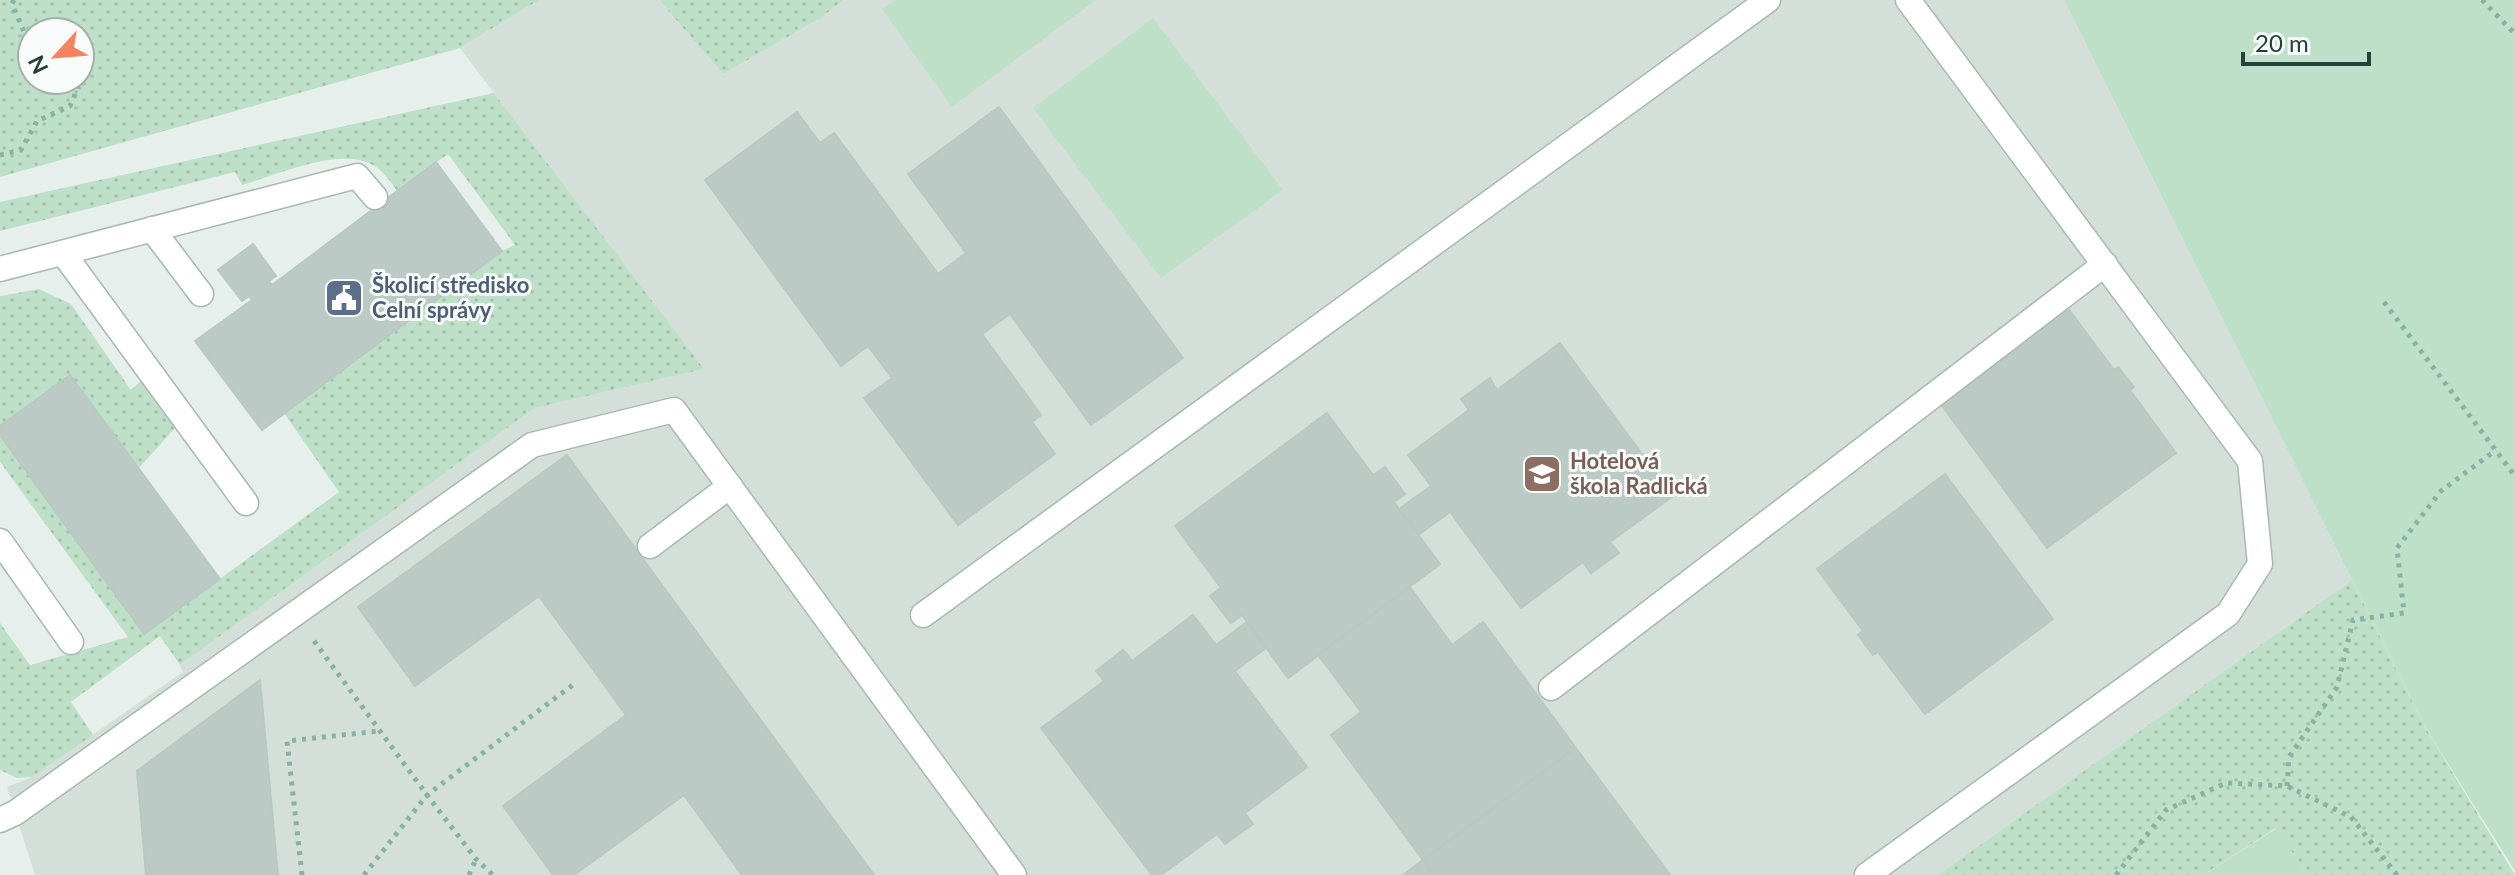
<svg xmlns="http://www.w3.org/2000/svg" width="2515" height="875" viewBox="0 0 2515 875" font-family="Lato,sans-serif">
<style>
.built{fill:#d4dfda}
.grass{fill:url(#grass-dots);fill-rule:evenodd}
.garden{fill:#bfe0c8}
.building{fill:#bbcac4;stroke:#b8c9c2;stroke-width:2}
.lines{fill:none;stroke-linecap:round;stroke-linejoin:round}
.minor-casing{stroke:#a8b8b2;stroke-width:27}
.path{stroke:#86b3a5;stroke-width:5;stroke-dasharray:4 6;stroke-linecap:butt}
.minor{stroke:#fff;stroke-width:24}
.labels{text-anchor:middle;stroke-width:6;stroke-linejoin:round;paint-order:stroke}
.service-label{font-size:22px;font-weight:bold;fill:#4e5e75;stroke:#f7fbf9;text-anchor:start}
.education-label{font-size:22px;font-weight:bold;fill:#785e54;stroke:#f7fbf9;text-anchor:start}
</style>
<defs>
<pattern id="grass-dots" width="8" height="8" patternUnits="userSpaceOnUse" patternTransform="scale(2)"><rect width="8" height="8" fill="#bfe0c8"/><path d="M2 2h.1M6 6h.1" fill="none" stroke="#a4c1ad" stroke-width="1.8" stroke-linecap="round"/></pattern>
</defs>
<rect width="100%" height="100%" fill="#e6efeb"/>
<!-- built -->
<path class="built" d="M539 0H659L723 74 819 19 844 0H2064L2352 580 1938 875H35L7 787 32 777 183 672 180 665 535 408 703 369 460 48Z"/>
<!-- grass -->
<g class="grass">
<path d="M0 0H539L460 48 0 177ZM32 32H80V80H32Z"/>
<path d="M659 0H844L819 19 723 74Z"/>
<path d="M494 93 704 369 535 408 180 665 160 636 71 702 93 735 32 777 17 778 0 770V623L30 665 128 637 0 462V435L144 634 339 492 284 413 502 251 515 245 448 154 397 191C390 181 382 169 371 164 339 147 276 175 242 185L235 172 0 231V202Z"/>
<path d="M39 289 71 304 131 390 142 380 175 428 139 468 70 375 0 426V296Z"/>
<path d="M2352 580 2425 727 2515 875H2307L2276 828 2203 875H1938Z"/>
</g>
<!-- garden -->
<g class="garden">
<path d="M895 0H1096L952 107 882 9Z"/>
<path d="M2064 0H2515V871L2425 727Z"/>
<path d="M1153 18 1283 190 1161 278 1033 108Z"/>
<path d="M2277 828 2307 875H2203Z"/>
</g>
<!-- building -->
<g class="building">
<path d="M999 107 1183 358 1091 425 1010 314 982 334 1041 415 1032 422 1055 454 958 525 864 398 892 378 868 346 841 366 705 180 797 112 820 143 834 133 938 274 966 253 908 174Z"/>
<path d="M436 162 502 251 262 430 195 341 252 300 249 296 242 301 218 270 253 244 276 276 269 281 272 285Z"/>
<path d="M2067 307 2114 370 2118 367 2134 387 2130 390 2176 453 2047 548 1940 403Z"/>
<path d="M1560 343 1673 496 1610 542 1619 553 1591 573 1583 562 1521 608 1450 512 1418 535 1399 509 1431 486 1408 455 1469 410 1461 399 1490 378 1497 390Z"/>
<path d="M70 375 220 579 144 634 0 435V426Z"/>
<path d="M1327 413 1373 475 1385 467 1405 494 1394 502 1440 564 1288 678 1242 615 1231 623 1210 596 1221 588 1175 526Z"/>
<path d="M567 455 874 875H742L684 795 574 875H553L503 806 626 715 539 596 415 686 358 607Z"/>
<path d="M1945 474 2053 619 1925 714 1878 652 1873 655 1858 635 1863 631 1817 569Z"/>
<path d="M1410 587 1452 645 1483 622 1576 748 1423 860 1331 735 1361 712 1318 655Z"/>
<path d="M1193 615 1216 645 1247 622 1266 648 1235 671 1307 767 1245 813 1253 824 1225 844 1217 834 1161 875H1152L1041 728 1104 681 1096 671 1123 650 1132 661Z"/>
<path d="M260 680 278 875H146L137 771Z"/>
<path d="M1576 748 1670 875H1434L1423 860Z"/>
<path d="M1423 860 1434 875H1403Z"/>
</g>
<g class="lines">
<!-- minor casing -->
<g class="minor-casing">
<g id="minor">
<path d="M152 229 201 294"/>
<path d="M63 253 246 503"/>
<path d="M0 269 357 176 375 197"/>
<path d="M0 541 71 642"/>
<path d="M650 546 730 486"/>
<path d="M923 615 1768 0"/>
<path d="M1551 688 2105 264"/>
<path d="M0 820 15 813 532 445 674 410 1014 875"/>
<path d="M1867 875 2228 614 2260 564 2250 461 1908 0"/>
</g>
</g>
<!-- path -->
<g class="path">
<path d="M14 0 12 4 25 34 32 37"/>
<path d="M2482 0 2515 34"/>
<path d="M0 155 21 150 37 121 70 106 78 88 77 80"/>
<path d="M2384 302 2515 476"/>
<path d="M314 641 427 795 476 859 493 875"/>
<path d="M2287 786 2289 757 2337 687 2353 620 2404 613 2397 548 2441 491 2496 450"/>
<path d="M302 875 287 741 379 731"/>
<path d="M364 875 427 795 574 684"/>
<path d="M469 875 476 859"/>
<path d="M2116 875 2166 810 2226 783 2287 786 2351 817 2397 875"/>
</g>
<!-- minor -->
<use href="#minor" class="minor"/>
</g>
<!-- icons -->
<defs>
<g id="civic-square" transform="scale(2)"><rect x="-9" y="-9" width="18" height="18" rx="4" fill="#5c6f8a" stroke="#f7fbf9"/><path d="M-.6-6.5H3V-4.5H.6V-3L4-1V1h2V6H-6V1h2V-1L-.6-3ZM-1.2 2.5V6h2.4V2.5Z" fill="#fff"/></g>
<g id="school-square" transform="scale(2)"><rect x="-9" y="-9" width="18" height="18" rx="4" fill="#8d6e63" stroke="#f7fbf9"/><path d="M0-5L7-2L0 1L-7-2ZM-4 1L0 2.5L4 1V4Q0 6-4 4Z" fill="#fff"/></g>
</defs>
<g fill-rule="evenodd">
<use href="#civic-square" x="344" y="298"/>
<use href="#school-square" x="1542" y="474"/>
</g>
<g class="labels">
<!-- service labels -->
<g class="service-label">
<text x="372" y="293">Školicí středisko<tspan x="372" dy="25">Celní správy</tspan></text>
</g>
<!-- education labels -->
<g class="education-label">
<text x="1570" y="469">Hotelová<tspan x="1570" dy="25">škola Radlická</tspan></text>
</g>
</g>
<!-- north arrow -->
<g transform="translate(56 56) rotate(244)"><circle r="38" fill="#f7fbf9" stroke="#a3b1ad" stroke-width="2"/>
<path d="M0-6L14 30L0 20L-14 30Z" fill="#f4845f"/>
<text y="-12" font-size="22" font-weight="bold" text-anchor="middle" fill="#24423a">N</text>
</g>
<!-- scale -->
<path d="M2243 52v12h126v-12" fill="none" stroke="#24423a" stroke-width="4"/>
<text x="2255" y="52" font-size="24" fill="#24423a" stroke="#f7fbf9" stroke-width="6" paint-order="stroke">20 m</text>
</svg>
